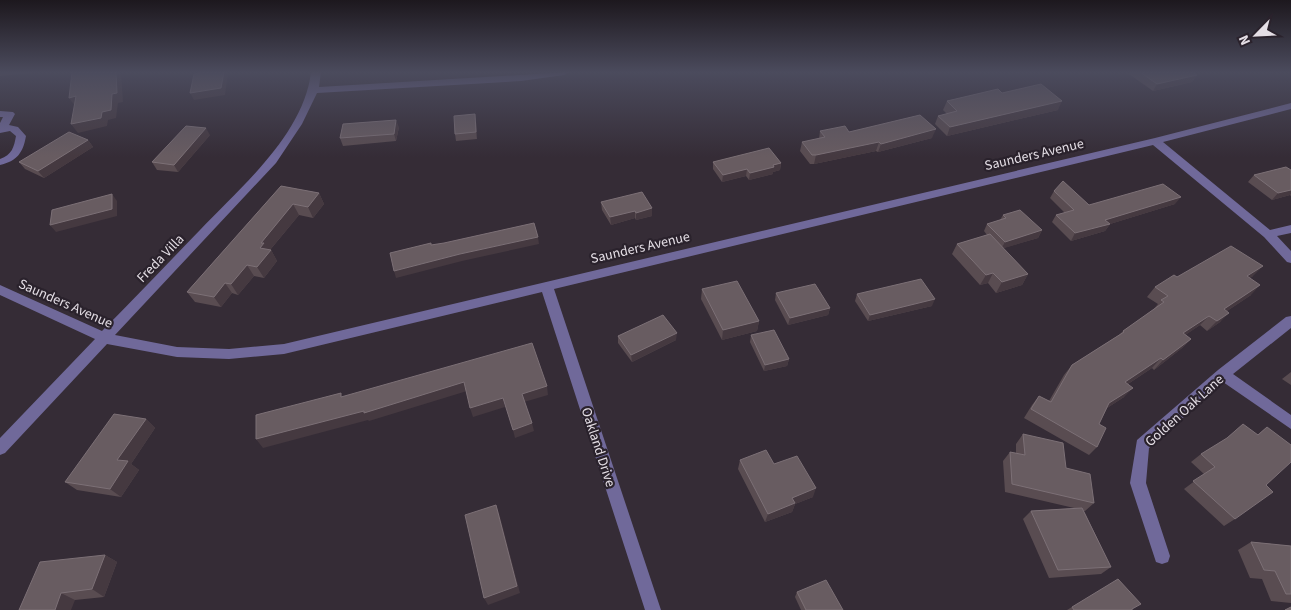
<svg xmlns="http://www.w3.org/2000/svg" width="1291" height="610" viewBox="0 0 1291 610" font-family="'Source Sans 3',sans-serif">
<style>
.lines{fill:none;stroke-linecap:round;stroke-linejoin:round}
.minor{fill:#70699a;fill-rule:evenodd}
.wall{fill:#594c51}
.shaded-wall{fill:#453940}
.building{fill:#685c61;stroke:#7c7076}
.labels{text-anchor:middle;stroke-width:4.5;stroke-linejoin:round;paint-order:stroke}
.street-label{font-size:14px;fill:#e4dee5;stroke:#2a222c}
</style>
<rect width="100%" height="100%" fill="#352c36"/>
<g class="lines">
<!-- minor -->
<g class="minor">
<path d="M311 72H321L319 87 569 72 564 75 521 81 317 93 302 124 276 163 115 335 177 347 229 349 284 344 1155 138 1291 103V109L1163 142 1270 230 1291 225V233L1277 236 1291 251V263L1287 262 1264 237 1153 145 554 289 661 610H645L542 292 284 354 229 359 177 357 107 344 5 453 0 455V438L95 339 0 295V285L102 331C135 298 167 264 200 230 241 187 304 134 311 72Z"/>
<path d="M0 111 13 112 15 114 9 125 18 127 26 136C23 153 17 161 0 165V159C12 155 14 147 16 136L10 131 0 133V123L3 117H0Z"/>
<path d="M1291 316V328L1233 374 1291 415V429L1223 382 1149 448 1146 483 1170 556 1168 562 1162 564 1156 562 1130 483 1137 440 1218 370 1286 317Z"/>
</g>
</g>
<!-- wall -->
<g class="wall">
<path d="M0 72H41L0 76Z"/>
<path d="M1130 72H1192L1197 75 1192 82 1153 91 1129 74Z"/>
<path d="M1002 93 1058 110 947 136 935 124 938 116 947 114 943 110 947 101Z"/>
<path d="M476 121 477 139 456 141 455 134Z"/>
<path d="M399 127 396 141 343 146 340 138Z"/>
<path d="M820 131 849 132 932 138 878 152 876 151 814 164H810L800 151 802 142 819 139Z"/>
<path d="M210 135 178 172 157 170 152 162Z"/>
<path d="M88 140 93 147 44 178 25 169 19 162Z"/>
<path d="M713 162 781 163 780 170 773 172V174L749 180 746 176 722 182 713 169Z"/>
<path d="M1291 170V196L1290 195 1272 200 1248 182 1254 175Z"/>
<path d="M281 186 319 193 324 204 313 218 299 215 270 250H271L277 261 264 278 254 276 238 295 232 293 221 307 195 302 187 292Z"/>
<path d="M1054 191 1089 205 1175 204 1110 224 1105 231 1071 241 1052 222 1056 215 1065 213 1050 198Z"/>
<path d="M601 202 652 216 636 220 635 218 611 225 602 210Z"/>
<path d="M1003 215 1042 230 1038 238 1003 248 1028 274 1022 285 996 293 988 283 980 285 952 254 957 244 987 235 984 231 987 224 1000 220Z"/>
<path d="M1253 276 1250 278 1251 295 1227 311 1220 322 1207 331 1200 325 1185 335 1191 339 1182 348 1154 370 1152 368 1128 384 1124 397 1107 408 1099 424 1097 447 1089 455 1024 418 1032 405 1039 396 1049 401 1064 375 1072 365 1119 335 1123 331 1153 310 1158 304 1147 297 1155 287 1177 277Z"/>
<path d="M702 289 759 321 757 331 722 340 701 299Z"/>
<path d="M776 293 830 308 828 315 788 325 775 300Z"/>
<path d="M857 294 932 306 868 321 855 301Z"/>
<path d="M751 335 789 359 787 366 764 371 750 342Z"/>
<path d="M618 336 676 340 632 362 618 343Z"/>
<path d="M1291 372V385L1282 379Z"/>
<path d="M146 419 155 428 131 464 139 470 121 497 77 490 65 482Z"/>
<path d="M1243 424 1257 435 1267 427 1266 485 1235 519 1224 526 1184 489 1204 474 1191 462 1201 454 1225 440Z"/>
<path d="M1023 434 1066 468 1094 503 1085 511H1084L1111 567 1101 574 1049 578 1023 519 1031 511 1074 508 1005 492 1003 461 1010 452 1016 453V444Z"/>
<path d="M740 460 774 464 813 497 795 504 792 512 765 522 738 469Z"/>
<path d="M1251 542 1291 546V603L1271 601 1262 579 1250 578 1238 550Z"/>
<path d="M105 555 117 562 104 597 75 600 19 610Z"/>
<path d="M797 592 843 610H801L795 597Z"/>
<path d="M1072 607 1132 610H1067Z"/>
</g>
<!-- shaded-wall -->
<g class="shaded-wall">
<path d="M116 72H121L123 102 118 103 116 118 108 120 107 126 78 133 71 124 102 112Z"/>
<path d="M224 72H228L225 95 194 100 190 93Z"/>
<path d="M1197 75 1192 82 1153 91 1157 84Z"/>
<path d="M76 96 75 106 69 98Z"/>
<path d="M1062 101 1058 110 947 136 950 127Z"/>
<path d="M475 114 476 121 477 139 476 132Z"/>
<path d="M396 120 399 127 396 141 394 134Z"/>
<path d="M206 128 210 135 178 172 174 165Z"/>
<path d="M936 129 932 138 878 152 881 144Z"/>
<path d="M88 140 93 147 44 178 38 171Z"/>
<path d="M879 142 876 151 814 164 816 155Z"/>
<path d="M781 163 780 170 773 172V174L749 180 750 173Z"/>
<path d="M747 169 746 176 722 182 723 175Z"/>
<path d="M1291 190V194L1290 195 1272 200 1278 193Z"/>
<path d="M319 193 324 204 313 218 308 207Z"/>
<path d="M112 194 117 201V216L56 232 50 225Z"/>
<path d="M1181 197 1175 204 1110 224 1105 231 1071 241 1075 233 1105 220Z"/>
<path d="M293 204 299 215 269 251 271 250 277 261 264 278 257 267 261 243Z"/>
<path d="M652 208V216L636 220V213Z"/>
<path d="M635 211V218L611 225 610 217Z"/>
<path d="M1042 230 1038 238 1001 249 1005 242Z"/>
<path d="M538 237 539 244 462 261 396 278 394 271 460 254Z"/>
<path d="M247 265 254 276 238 295 231 284Z"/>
<path d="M1263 266 1253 276 1238 286 1247 276Z"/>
<path d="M993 273 988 283 980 285 986 275Z"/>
<path d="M1028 274 1022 285 996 293 1002 282Z"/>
<path d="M225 283 232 293 221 307 214 297Z"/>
<path d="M1260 285 1251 295 1215 319 1224 309Z"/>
<path d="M935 299 932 306 868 321 870 315Z"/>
<path d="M830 308 828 315 788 325 790 318Z"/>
<path d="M1229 313 1220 322 1207 331 1217 321Z"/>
<path d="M1209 316 1200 325 1174 343 1183 333Z"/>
<path d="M759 321 757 331 722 340 723 330Z"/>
<path d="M677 333 676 340 632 362 631 355Z"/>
<path d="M1191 339 1182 348 1154 370 1163 360Z"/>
<path d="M1161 358 1152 368 1117 391 1125 382Z"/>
<path d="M789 359 787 366 764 371 765 365Z"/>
<path d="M464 382 467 391 369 421 368 420 263 448 256 439Z"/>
<path d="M547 386 548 395 524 402 522 394Z"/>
<path d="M1133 388 1124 397 1101 412 1109 403Z"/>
<path d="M503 398 505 407 473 417 470 408Z"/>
<path d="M146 419 155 428 131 464 139 470 121 497 110 489 117 460Z"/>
<path d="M532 423 534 431 515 438 513 430Z"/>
<path d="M816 488 813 497 795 504 792 512 765 522 768 514 792 498Z"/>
<path d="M496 505 499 513 520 593 488 605 484 598Z"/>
<path d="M105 555 117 562 104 597 92 589Z"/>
<path d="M61 593 75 600 71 610H55Z"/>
</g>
<!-- building -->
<g class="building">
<path d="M72 72H116L117 93 112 94 111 110 102 112 101 118 71 124 76 96 69 98Z"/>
<path d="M206 72H224L221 88 190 93 194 74Z"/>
<path d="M1140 72H1192L1197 75 1157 84Z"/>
<path d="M1041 84 1062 101 950 127 938 116 957 111 947 101 998 89 1002 93Z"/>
<path d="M475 114 476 132 455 134 454 116Z"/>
<path d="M920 115 936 129 881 144 879 142 816 155H812L802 142 825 137 820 131 845 126 849 132Z"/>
<path d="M396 120 394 134 340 138 343 124Z"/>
<path d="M186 126 206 128 174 165 152 162Z"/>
<path d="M69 132 88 140 38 171 19 162Z"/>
<path d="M769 148 781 163 773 165 774 167 750 173 747 169 723 175 713 162Z"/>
<path d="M1286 167 1291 170V190L1278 193 1254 175Z"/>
<path d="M1063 181 1089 205 1163 184 1181 197 1105 220 1110 224 1075 233 1056 215 1074 210 1054 191Z"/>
<path d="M281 186 319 193 308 207 293 204 261 243H264L260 248 271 250 257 267 247 265 231 284 225 283 214 297 187 292Z"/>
<path d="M642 192 652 208 636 213 635 211 610 217 601 202Z"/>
<path d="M112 194V209L50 225 52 210Z"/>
<path d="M1020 210 1042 230 1005 242 987 224 1006 218 1003 215Z"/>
<path d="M534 223 538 237 460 254 394 271 390 253 431 243V245L444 243Z"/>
<path d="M990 234 1028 274 1002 282 993 273 986 275 957 244Z"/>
<path d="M1231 246 1263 266 1247 276 1260 285 1224 309 1229 313 1217 321 1209 316 1183 333 1191 339 1163 360 1161 358 1125 382 1133 388 1109 403 1099 424 1106 428 1097 447 1031 409 1039 396 1051 402 1072 365 1124 332 1123 331 1164 302 1161 300 1168 296 1155 287 1174 275 1177 277Z"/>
<path d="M921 279 935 299 870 315 857 294Z"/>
<path d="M737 281 759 321 723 330 702 289Z"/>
<path d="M815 284 830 308 790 318 776 293Z"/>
<path d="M663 315 677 333 631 355 618 336Z"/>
<path d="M774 330 789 359 765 365 751 335Z"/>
<path d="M532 343 547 386 522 394 532 423 513 430 503 398 470 408 464 382 364 413V411L256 439V415L341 393V397Z"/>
<path d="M114 414 146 419 117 460 128 461 110 489 65 482Z"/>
<path d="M1243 424 1258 435 1267 427 1291 445V462L1266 485 1273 492 1235 519 1193 481 1215 467 1201 454 1227 438Z"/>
<path d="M1023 434 1063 443 1066 468 1090 474 1094 503 1012 484 1010 452 1025 455Z"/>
<path d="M766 450 774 464 797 456 816 488 792 498 795 503 768 514 740 460Z"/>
<path d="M496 505 517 586 484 598 465 515Z"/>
<path d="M1082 508 1111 567 1058 570 1031 511Z"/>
<path d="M1251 542 1291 546V594H1286L1275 571 1264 570Z"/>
<path d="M105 555 92 589 61 593 55 610H19L40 562Z"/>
<path d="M1118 579 1141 604 1132 609V610H1074L1072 607Z"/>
<path d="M826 580 843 610H806L797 592Z"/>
<path d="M1291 607V610H1285Z"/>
</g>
<!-- sky -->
<linearGradient id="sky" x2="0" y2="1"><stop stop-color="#1d181e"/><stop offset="0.46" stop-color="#4b4b5d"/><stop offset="1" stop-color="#4b4b5d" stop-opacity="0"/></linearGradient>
<rect width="1291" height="157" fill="url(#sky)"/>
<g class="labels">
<!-- street labels -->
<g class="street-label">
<text transform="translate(1034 154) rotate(-13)" y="5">Saunders Avenue</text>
<text transform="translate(640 247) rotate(-13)" y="5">Saunders Avenue</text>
<text transform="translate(160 258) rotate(-46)" y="5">Freda Villa</text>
<text transform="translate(66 303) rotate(24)" y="5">Saunders Avenue</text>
<text transform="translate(1184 410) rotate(-42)" y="5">Golden Oak Lane</text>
<text transform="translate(599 447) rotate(72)" y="5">Oakland Drive</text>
</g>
</g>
<!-- north arrow -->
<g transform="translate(1256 35) rotate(246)" stroke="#2a222c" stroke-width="4" paint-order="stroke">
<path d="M0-4L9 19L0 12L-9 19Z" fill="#e4dee5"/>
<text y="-8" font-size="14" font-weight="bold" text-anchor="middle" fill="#e4dee5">N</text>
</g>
</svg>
